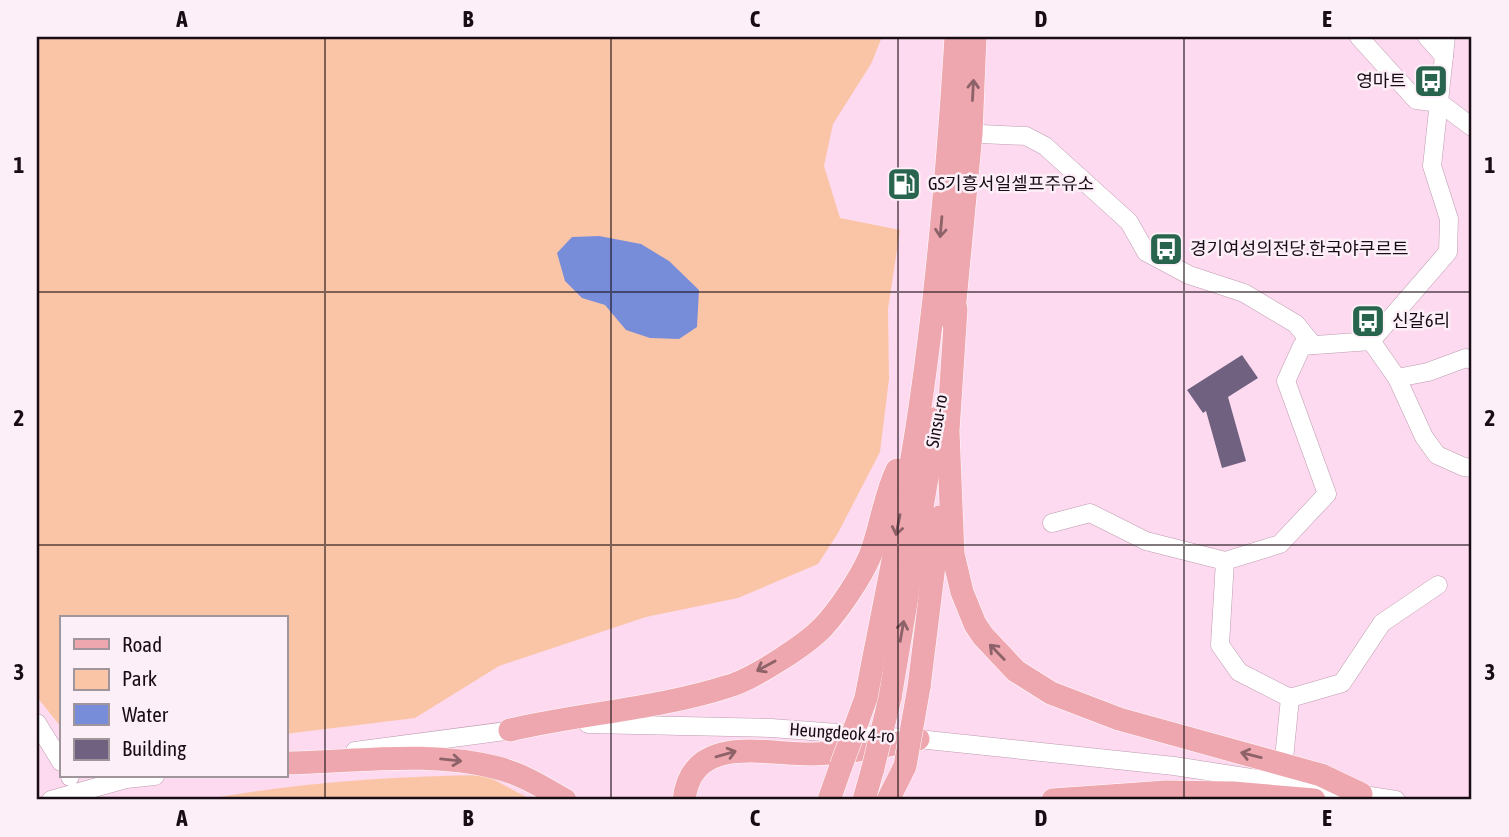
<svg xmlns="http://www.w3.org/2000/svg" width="1509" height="837" viewBox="0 0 1509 837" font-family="'Asap Condensed','Noto Sans KR',sans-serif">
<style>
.green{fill:#fac5a7}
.water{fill:#788dda}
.building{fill:#6f617f}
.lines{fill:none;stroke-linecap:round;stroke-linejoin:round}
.minor-casing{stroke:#bc9baf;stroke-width:19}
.major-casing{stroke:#fff;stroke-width:24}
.minor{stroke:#fff;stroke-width:18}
.major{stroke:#eea7ae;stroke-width:23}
.major-bridge-casing{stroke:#fff;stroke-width:24;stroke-linecap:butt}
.major-bridge{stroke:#eea7ae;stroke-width:23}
.oneway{stroke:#8e6269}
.grid{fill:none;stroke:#180d14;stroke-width:2;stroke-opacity:0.55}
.labels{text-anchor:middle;stroke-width:5;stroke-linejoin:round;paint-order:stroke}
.poi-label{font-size:18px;fill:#180d14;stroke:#fdeff7;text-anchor:start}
.street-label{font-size:18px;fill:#180d14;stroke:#fdeff7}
.neatline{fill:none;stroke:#180d14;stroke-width:2.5}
.grid-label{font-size:23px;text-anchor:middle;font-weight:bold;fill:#180d14}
</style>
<rect width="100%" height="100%" fill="#fedaf0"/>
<!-- green -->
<g class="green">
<path d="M37 37H882L871 64 833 124 824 166 840 218 900 230 888 309 889 379 880 452 838 533 818 564 738 598 646 617 499 666 415 718 285 734V618H61V727L37 697Z"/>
<path d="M485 775 532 800H201C295 783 389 776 485 775Z"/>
</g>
<!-- water -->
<path class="water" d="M599 236 641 244 669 261 699 290 697 327 679 339 650 338 626 330 605 305 582 298 565 281 557 253 572 237Z"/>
<!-- building -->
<path class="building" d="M1242 355 1258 378 1228 397 1246 461 1222 468 1206 411 1203 413 1187 390Z"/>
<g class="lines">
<!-- minor casing -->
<g class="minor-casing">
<g id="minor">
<path d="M1359 37 1416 100 1440 103 1472 127"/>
<path d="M1427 37 1444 56"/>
<path d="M959 133 1026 136 1045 146 1129 222 1146 252 1189 275 1244 293 1296 324 1313 345"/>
<path d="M1371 341 1448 252 1449 219 1432 166 1446 37"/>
<path d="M1397 378 1428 372 1466 358 1472 360"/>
<path d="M1052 523 1090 513 1146 541 1225 561 1280 544 1327 494 1286 381 1302 346 1371 341 1397 378 1424 437 1437 455 1464 467 1472 468"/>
<path d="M1225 561 1220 645 1239 672 1290 698 1342 683 1382 623 1438 585"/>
<path d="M37 723 61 762"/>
<path d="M588 724 771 728 918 739 1174 766 1396 800"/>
<path d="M355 751 521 729"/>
<path d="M1284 759 1290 698"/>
<path d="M70 776V777"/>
<path d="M51 800 126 779 155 776"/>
</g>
</g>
<!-- major casing -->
<g class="major-casing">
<g id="major">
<path d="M956 309 948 431 953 554 962 592 975 624 983 636 1016 671 1051 693 1119 719 1321 775 1361 794"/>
<path d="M953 322 971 134 975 37"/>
<path d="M919 687 940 517"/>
<path d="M866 698C883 608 903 518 917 427 937 298 948 167 956 37"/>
<path d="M890 698 937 418"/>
<path d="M510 730C582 713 658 709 729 686 753 679 806 645 823 627 839 610 861 577 870 556 881 528 884 497 897 470"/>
<path d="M285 763C356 762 429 750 498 768 522 774 544 788 565 800"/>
<path d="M684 800C692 732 766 755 813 754 849 753 883 747 918 739"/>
<path d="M829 800 841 766"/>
<path d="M864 800 873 768"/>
<path d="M1053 800 1166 792 1233 793 1314 800"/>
</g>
</g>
<!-- minor -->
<use href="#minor" class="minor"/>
<!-- major -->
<use href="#major" class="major"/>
<!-- major-bridge casing -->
<g class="major-bridge-casing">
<g id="major-bridge">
<path d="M841 766 866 698"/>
<path d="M873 768 890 698"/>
<path d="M888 800 905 766 919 687"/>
</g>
</g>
<!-- major-bridge -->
<use href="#major-bridge" class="major-bridge"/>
</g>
<!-- one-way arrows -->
<defs><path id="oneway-shaft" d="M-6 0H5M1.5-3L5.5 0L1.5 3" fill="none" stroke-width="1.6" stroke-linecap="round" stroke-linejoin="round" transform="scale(1.75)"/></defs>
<g class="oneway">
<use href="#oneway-shaft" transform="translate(973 90) rotate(-87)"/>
<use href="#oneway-shaft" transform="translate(941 227) rotate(95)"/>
<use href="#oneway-shaft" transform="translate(898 525) rotate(101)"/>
<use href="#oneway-shaft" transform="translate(902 631) rotate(-80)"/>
<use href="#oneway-shaft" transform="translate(997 652) rotate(-134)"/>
<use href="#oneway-shaft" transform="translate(766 666) rotate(151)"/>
<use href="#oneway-shaft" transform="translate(726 754) rotate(-16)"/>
<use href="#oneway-shaft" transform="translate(1251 755) rotate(-166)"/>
<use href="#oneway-shaft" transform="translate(451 760) rotate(6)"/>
</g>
<!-- grid -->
<path class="grid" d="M325 37V800M611 37V800M898 37V800M1184 37V800M37 292H1472M37 545H1472"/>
<!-- icons -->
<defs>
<g id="bus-square" transform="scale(1.75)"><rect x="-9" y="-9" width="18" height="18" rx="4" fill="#28644e" stroke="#fdeff7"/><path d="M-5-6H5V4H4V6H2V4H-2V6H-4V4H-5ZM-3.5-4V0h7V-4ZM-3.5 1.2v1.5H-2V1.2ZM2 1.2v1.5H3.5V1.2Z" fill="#fff"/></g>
<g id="fuel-square" transform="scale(1.75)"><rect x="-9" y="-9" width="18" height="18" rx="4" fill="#28644e" stroke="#fdeff7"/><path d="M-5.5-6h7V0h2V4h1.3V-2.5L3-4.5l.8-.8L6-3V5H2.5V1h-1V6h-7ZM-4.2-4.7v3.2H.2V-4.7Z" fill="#fff"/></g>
</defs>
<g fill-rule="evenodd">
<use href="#bus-square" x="1431" y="81"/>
<use href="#fuel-square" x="904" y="184"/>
<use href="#bus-square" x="1166" y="249"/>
<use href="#bus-square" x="1368" y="321"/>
</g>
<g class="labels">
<!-- poi labels -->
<g class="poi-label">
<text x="1406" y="87" text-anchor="end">영마트</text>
<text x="928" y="190">GS기흥서일셀프주유소</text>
<text x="1190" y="255">경기여성의전당.한국야쿠르트</text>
<text x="1392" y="327">신갈6리</text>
</g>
<!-- street labels -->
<g class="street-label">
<text transform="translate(937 421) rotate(-80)" y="6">Sinsu-ro</text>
<text transform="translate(842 733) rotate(4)" y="6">Heungdeok 4-ro</text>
</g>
</g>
<!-- border -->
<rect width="1509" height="837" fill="none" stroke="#fdeff7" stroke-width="77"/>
<!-- legend -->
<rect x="60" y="616" width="228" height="161" fill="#fdeff7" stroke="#a1959c" stroke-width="2"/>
<rect x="74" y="639" width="35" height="10" fill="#eea7ae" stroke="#a1959c" stroke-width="2"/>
<text x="122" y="652" font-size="21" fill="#180d14">Road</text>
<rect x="74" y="669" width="35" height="21" fill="#fac5a7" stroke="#a1959c" stroke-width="2"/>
<text x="122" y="686" font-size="21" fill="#180d14">Park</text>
<rect x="74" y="704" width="35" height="21" fill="#788dda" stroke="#a1959c" stroke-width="2"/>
<text x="122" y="722" font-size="21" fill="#180d14">Water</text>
<rect x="74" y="739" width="35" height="21" fill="#6f617f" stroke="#a1959c" stroke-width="2"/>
<text x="122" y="756" font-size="21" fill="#180d14">Building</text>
<rect x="38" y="38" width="1432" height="760" class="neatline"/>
<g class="grid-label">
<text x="182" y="27">A</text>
<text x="468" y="27">B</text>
<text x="755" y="27">C</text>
<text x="1041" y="27">D</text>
<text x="1327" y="27">E</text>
<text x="19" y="173">1</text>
<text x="1490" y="173">1</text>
<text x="19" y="426">2</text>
<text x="1490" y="426">2</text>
<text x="19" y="680">3</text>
<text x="1490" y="680">3</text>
<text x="182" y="826">A</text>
<text x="468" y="826">B</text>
<text x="755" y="826">C</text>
<text x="1041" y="826">D</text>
<text x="1327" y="826">E</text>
</g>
</svg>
